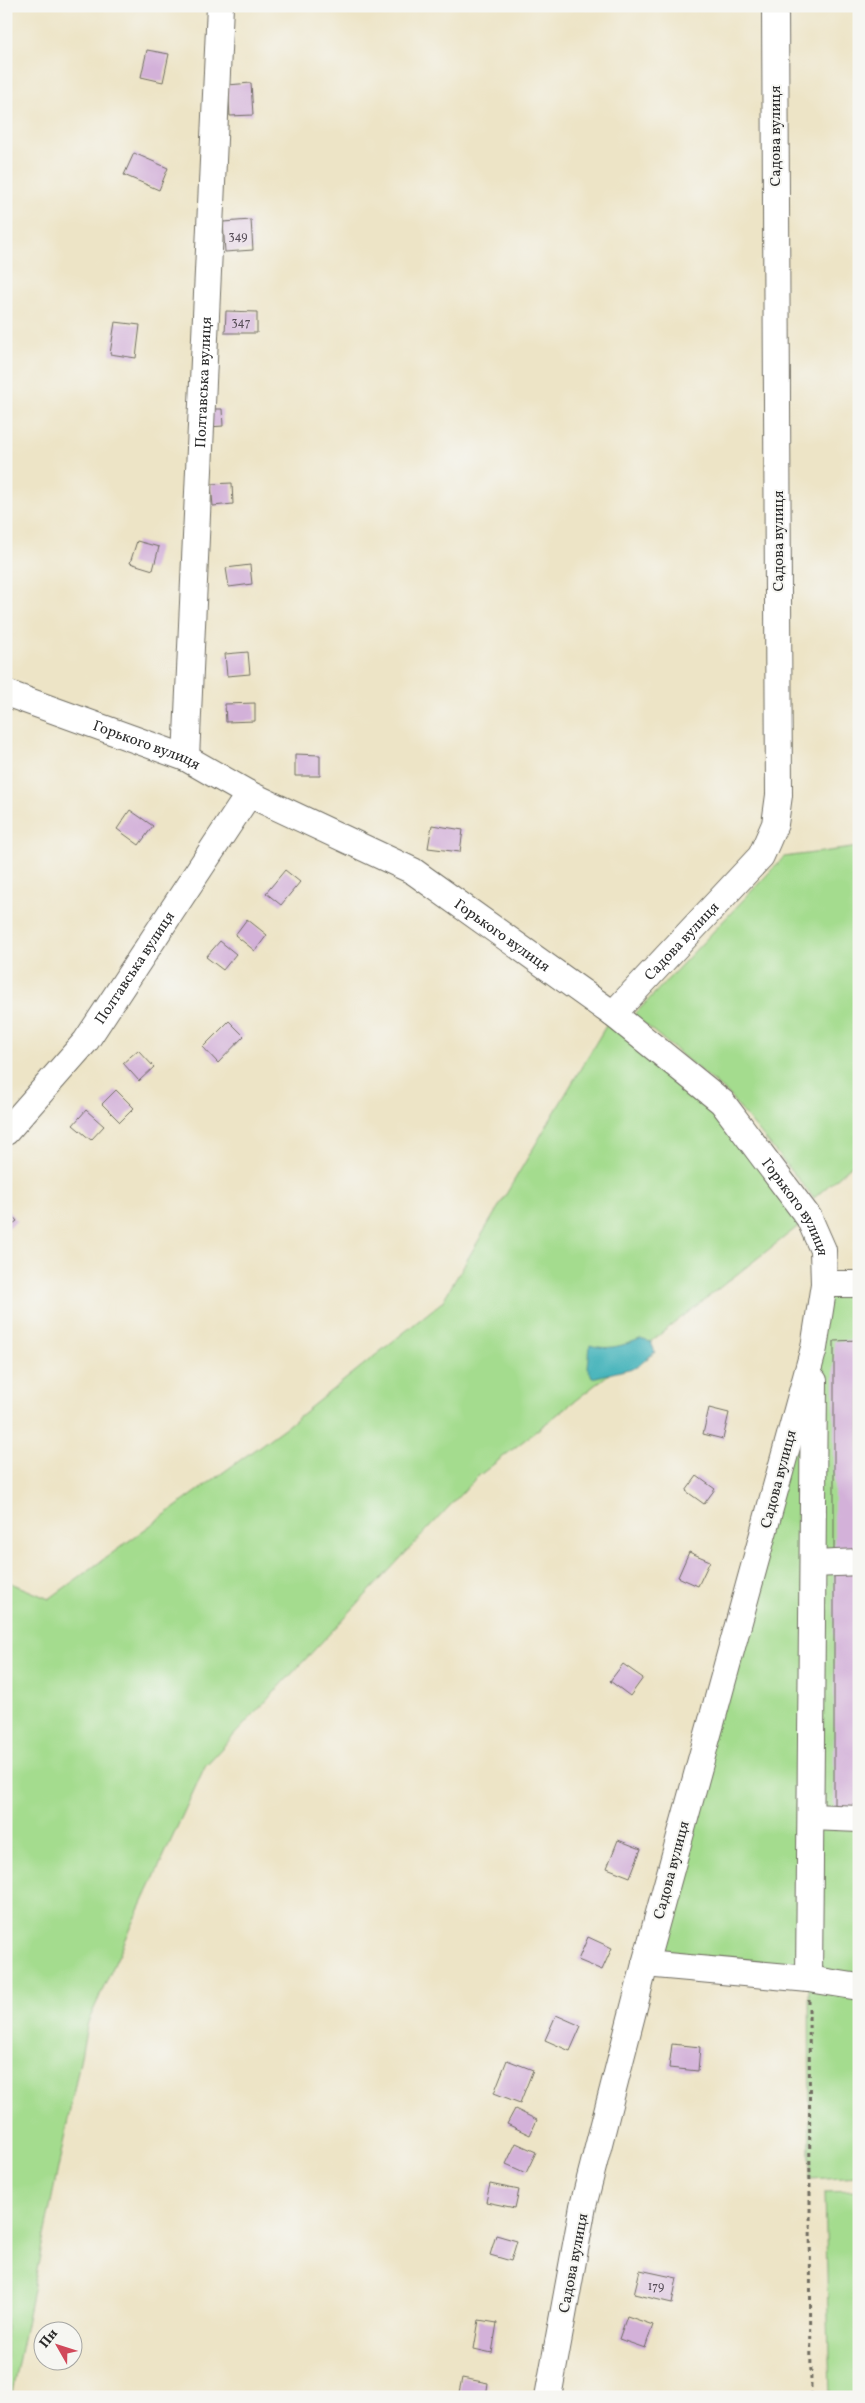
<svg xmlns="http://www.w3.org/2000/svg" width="865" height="2403" viewBox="0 0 865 2403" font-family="Vollkorn,serif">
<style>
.green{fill:#a4dc8e;stroke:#68845c}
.water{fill:#42b2ba;stroke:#366e72}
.building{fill:#d3b1d9}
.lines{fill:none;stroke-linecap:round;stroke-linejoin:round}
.minor-casing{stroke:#6f6c61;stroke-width:28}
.path{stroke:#6f6c61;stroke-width:3;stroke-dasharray:4 4;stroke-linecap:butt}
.minor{stroke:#fff;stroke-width:26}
.labels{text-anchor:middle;stroke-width:4;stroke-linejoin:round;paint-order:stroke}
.number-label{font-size:12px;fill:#554c56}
.street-label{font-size:15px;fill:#2b2b2b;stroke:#f6f6f2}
</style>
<rect width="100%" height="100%" fill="#f6f6f2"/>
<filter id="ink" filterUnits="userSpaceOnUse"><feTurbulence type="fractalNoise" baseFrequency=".02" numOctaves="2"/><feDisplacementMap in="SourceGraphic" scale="10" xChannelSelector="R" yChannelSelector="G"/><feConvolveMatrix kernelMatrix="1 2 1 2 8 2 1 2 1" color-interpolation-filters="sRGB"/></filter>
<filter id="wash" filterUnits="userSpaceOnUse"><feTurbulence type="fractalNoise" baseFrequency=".0096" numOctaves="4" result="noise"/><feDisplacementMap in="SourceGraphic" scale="20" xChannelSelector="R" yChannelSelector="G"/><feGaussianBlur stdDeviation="1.12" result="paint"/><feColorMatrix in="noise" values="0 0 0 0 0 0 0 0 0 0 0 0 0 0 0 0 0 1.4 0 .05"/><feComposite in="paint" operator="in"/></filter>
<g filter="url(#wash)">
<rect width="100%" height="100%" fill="#ede4c6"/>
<!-- green -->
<g class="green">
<path d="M859 847V1159L814 1198 727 1093 634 1015 784 857Z"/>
<path d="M613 1014 722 1102 809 1218 476 1478 205 1766 88 2022 11 2397H6V1581L49 1599 287 1426 442 1302Z"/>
<path d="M824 1284H859V2176L810 2179 809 1979 645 1964Z"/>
<path d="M859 2191V2397H830L825 2192Z"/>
</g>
<!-- water -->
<path class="water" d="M640 1339 651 1342 655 1352 637 1367 592 1378 588 1368 590 1345C608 1351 624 1345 640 1339Z"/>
<g id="blocks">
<!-- building -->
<g class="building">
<path d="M147 50 169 54 163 82 141 77Z"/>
<path d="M251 83 253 115 230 116 228 85Z"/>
<path d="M134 153 168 168 159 190 124 175Z"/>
<path d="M251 220 253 250 225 252 223 222Z"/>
<path d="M226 311 257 312V333H225Z"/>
<path d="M115 322 140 325 136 358 110 354Z"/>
<path d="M208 409H222L223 426 209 427Z"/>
<path d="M232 483 233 504 213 506 211 484Z"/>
<path d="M137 541 159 547 153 570 130 563Z"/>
<path d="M250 565 252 584 229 587 226 568Z"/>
<path d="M248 652 250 674 227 676 225 654Z"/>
<path d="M255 703V721L226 722 225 704Z"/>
<path d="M295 754 320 755V776H295Z"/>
<path d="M130 810 153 826 139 845 117 829Z"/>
<path d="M432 825 463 830 460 852 428 848Z"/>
<path d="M285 870 300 882 281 905 266 893Z"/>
<path d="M247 919 267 935 255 951 235 935Z"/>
<path d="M220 941 236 954 223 970 206 957Z"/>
<path d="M229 1021 244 1036 218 1063 203 1047Z"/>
<path d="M138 1050 154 1067 139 1081 123 1063Z"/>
<path d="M116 1090 134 1108 120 1122 102 1104Z"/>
<path d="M86 1110 104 1126 91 1140 73 1125Z"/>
<path d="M6 1208 17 1221 6 1229Z"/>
<path d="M859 1340V1558H834V1341Z"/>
<path d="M709 1408 729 1413 723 1439 703 1434Z"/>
<path d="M697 1476 715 1489 704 1504 686 1491Z"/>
<path d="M689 1552 710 1561 698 1586 678 1577Z"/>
<rect x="834" y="1571" width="25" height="238"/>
<path d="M623 1664 643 1678 630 1696 610 1681Z"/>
<path d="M618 1840 641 1849 630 1877 607 1868Z"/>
<path d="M588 1937 612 1948 602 1970 578 1960Z"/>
<path d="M556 2015 581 2026 570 2051 545 2040Z"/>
<path d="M672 2044 700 2047 698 2071 669 2068Z"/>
<path d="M507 2060 533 2070 520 2103 494 2093Z"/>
<path d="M515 2109 537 2120 530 2135 507 2124Z"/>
<path d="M516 2143 536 2152 526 2173 506 2164Z"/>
<path d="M490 2184 519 2190 515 2208 486 2202Z"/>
<path d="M496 2235 517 2241 511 2261 490 2255Z"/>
<path d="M640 2270 677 2278 672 2303 634 2294Z"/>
<path d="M627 2316 653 2325 645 2348 619 2339Z"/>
<path d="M479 2320 497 2323 492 2353 474 2349Z"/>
<path d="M462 2378 488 2383 486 2397H458Z"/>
</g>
</g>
</g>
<g filter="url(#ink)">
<use href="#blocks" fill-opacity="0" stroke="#6f6c61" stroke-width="1"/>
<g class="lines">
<!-- minor casing -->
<g class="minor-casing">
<g id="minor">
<path id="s1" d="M6 693 186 758 249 794 413 871 613 1014 722 1102 809 1218 823 1250 824 1284 814 1348 645 1964 583 2206 548 2397"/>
<path id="s2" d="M186 758 220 6"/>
<path id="s3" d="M613 1014 761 856 775 824 779 795 775 6"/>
<path id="s4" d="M6 1132 86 1041 249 794"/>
<path d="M824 1284H859"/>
<path d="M814 1564 859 1562"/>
<path d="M812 1817 859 1819"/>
<path d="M645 1964 809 1979 859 1987"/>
<path d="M809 1979 814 1381"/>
</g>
</g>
<!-- path -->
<path class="path" d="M809 2000 811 2397"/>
<!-- minor -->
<use href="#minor" class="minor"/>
</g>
</g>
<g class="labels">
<!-- number labels -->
<g class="number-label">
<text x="238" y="240">349</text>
<text x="241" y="326">347</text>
<text x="656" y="2290">179</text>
</g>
<!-- street labels -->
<g class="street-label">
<text transform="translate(775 136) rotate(-90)" y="5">Садова вулиця</text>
<text dy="5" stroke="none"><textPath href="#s2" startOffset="376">Полтавська вулиця</textPath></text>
<text transform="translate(778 541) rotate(-90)" y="5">Садова вулиця</text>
<text dy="5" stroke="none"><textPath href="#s1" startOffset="150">Горького вулиця</textPath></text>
<text dy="5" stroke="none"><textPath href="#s1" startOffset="555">Горького вулиця</textPath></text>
<text dy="5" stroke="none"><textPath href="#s3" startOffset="100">Садова вулиця</textPath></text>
<text dy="5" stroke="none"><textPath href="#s4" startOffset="209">Полтавська вулиця</textPath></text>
<text dy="5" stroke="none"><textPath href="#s1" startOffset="960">Горького вулиця</textPath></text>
<text transform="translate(778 1479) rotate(-75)" y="5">Садова вулиця</text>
<text transform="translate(671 1870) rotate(-75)" y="5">Садова вулиця</text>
<text transform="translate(573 2263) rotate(-79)" y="5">Садова вулиця</text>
</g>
</g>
<!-- margin -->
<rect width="865" height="2403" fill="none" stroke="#f6f6f2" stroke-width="25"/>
<!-- north arrow -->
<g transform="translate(58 2346) rotate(309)"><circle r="24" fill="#f6f6f2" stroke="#a5a5a2"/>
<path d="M0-4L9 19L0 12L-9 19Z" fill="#d1495b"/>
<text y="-8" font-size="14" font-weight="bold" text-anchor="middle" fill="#2b2b2b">Пн</text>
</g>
</svg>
